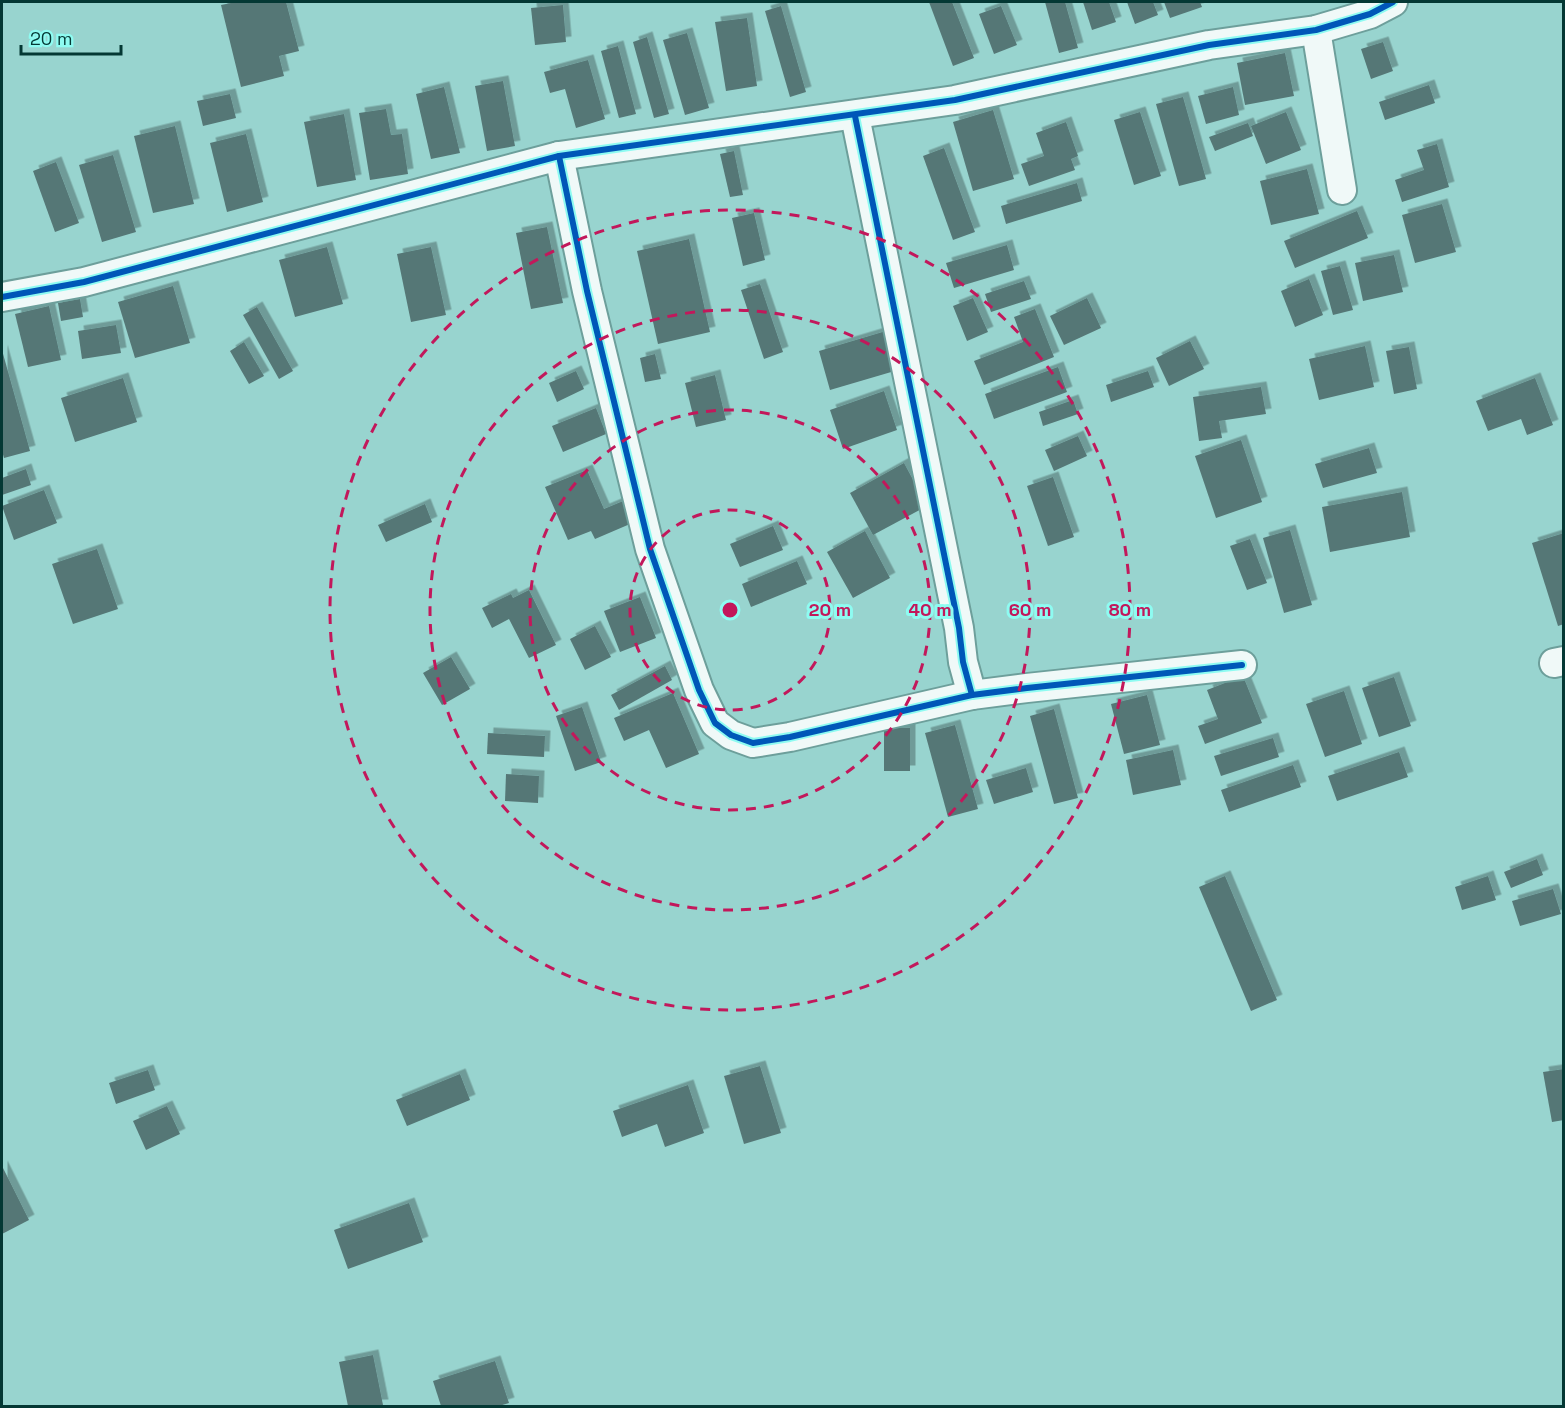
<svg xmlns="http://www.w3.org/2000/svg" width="1565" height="1408" viewBox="0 0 1565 1408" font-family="'Space Grotesk',sans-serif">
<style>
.building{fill:#557776;filter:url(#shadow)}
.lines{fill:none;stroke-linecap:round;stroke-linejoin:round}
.minor-casing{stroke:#6d9f9b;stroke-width:32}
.minor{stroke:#f0f9f8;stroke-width:28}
.cycleway-casing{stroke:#8efbf1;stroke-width:10}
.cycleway{stroke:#0057b8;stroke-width:6}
.ring{fill:none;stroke:#c2185b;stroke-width:3;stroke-dasharray:10 8}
.centre{fill:#c2185b;stroke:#8efbf1;stroke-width:3}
.ring-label{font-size:18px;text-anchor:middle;font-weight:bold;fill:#c2185b;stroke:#8efbf1;stroke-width:6;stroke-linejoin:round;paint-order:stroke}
</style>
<defs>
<filter id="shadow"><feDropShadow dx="5.5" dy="-5.5" stdDeviation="0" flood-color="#0004"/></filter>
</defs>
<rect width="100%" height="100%" fill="#98d4cf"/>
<!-- building -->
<g class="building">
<path d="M236 2H286L299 51 279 56 284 76 241 87 221 5Z"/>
<path d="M929 2H952L974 58 953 66Z"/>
<path d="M1045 2H1065L1078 48 1059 53Z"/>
<path d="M1083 2H1109L1116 22 1092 30Z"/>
<path d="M1127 2H1153L1158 15 1135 24Z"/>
<path d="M1164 2H1200L1202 7 1170 18Z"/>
<path d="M563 5 566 42 535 45 531 8Z"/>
<path d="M781 6 806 92 790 97 765 11Z"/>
<path d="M1001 6 1017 45 994 54 979 14Z"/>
<path d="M747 18 757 86 726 91 715 22Z"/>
<path d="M687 33 709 108 685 115 663 40Z"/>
<path d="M647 37 669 114 654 118 633 42Z"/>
<path d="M1383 42 1393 71 1371 79 1361 49Z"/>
<path d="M618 46 636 114 619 118 601 51Z"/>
<path d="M1285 53 1294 96 1245 105 1237 63Z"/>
<path d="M588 60 605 119 576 128 565 89 550 93 544 72Z"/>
<path d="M503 81 515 146 487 151 475 86Z"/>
<path d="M1429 85 1435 103 1385 120 1379 102Z"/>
<path d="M444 87 460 153 431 159 416 94Z"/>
<path d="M1233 87 1239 115 1206 124 1198 96Z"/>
<path d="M230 94 236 118 203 126 197 101Z"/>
<path d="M1183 97 1206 179 1179 186 1156 104Z"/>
<path d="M386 109 391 135 402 134 408 174 370 180 359 113Z"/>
<path d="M993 110 1014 179 973 191 953 122Z"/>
<path d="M1140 112 1161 176 1134 185 1114 120Z"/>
<path d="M1286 112 1301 150 1266 164 1251 126Z"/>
<path d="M344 114 356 180 317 187 304 122Z"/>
<path d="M1066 122 1078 156 1071 159 1075 170 1029 186 1021 164 1044 156 1036 133Z"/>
<path d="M1248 123 1253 136 1215 151 1209 137Z"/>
<path d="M175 126 194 204 153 213 134 136Z"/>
<path d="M246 134 263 202 227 212 210 143Z"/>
<path d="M1437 144 1449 187 1402 202 1395 180 1424 170 1417 150Z"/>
<path d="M944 148 975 232 953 240 923 156Z"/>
<path d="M734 151 743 195 730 197 720 154Z"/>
<path d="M113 155 136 232 102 242 79 165Z"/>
<path d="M56 162 79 223 55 232 33 171Z"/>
<path d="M1307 169 1319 214 1271 225 1260 181Z"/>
<path d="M1077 183 1082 201 1006 224 1001 206Z"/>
<path d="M1442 204 1456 252 1415 263 1402 215Z"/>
<path d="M1357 211 1368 238 1295 268 1284 241Z"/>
<path d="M754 213 765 260 743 266 732 218Z"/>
<path d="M547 227 563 303 531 309 516 233Z"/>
<path d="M689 239 710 332 658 344 637 251Z"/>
<path d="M1007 245 1014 270 954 288 946 263Z"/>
<path d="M327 247 343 304 295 317 279 260Z"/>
<path d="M431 247 446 315 411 322 397 254Z"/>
<path d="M1394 255 1403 292 1363 301 1355 263Z"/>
<path d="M1340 266 1353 310 1333 315 1321 271Z"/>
<path d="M1309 279 1323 315 1295 327 1281 291Z"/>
<path d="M1024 281 1031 299 991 312 985 294Z"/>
<path d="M760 284 783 352 764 359 741 290Z"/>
<path d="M173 286 190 343 135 358 118 302Z"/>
<path d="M973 298 988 332 967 341 953 306Z"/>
<path d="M1087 298 1101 328 1064 345 1050 316Z"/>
<path d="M80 299 83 317 61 321 58 303Z"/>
<path d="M49 306 61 360 28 367 15 314Z"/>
<path d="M257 307 293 371 279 379 243 315Z"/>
<path d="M1035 309 1054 357 984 385 974 361 1023 342 1014 317Z"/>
<path d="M116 325 121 353 82 359 78 331Z"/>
<path d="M886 331 898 370 830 390 819 351Z"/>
<path d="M1190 341 1204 369 1169 386 1156 358Z"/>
<path d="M244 342 264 376 249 384 230 351Z"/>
<path d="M1365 346 1374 387 1319 400 1309 359Z"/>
<path d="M1409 347 1417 389 1394 394 1386 351Z"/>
<path d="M2 350 30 451 4 458 2 451Z"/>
<path d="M655 354 661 379 645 382 640 358Z"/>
<path d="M1058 367 1067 392 994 419 985 394Z"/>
<path d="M576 371 584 389 557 402 549 383Z"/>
<path d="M1148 371 1154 387 1111 402 1106 385Z"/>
<path d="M715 375 726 420 696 427 685 383Z"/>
<path d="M123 378 137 422 75 442 61 398Z"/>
<path d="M1535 378 1553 425 1527 435 1521 419 1488 431 1476 401Z"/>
<path d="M1261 387 1266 414 1219 421 1222 438 1199 441 1193 397Z"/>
<path d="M884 391 897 430 843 449 830 410Z"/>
<path d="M1073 400 1078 414 1043 426 1039 412Z"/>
<path d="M596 408 606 434 563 452 552 426Z"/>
<path d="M1078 436 1087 456 1054 471 1045 450Z"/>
<path d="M1241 440 1262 502 1216 518 1195 456Z"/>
<path d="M1369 448 1377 473 1323 488 1315 464Z"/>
<path d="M904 463 927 506 873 535 850 493Z"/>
<path d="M26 469 31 485 2 495V478Z"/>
<path d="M587 470 604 509 628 499 637 521 595 539 591 531 568 540 545 487Z"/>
<path d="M1053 477 1074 537 1048 546 1027 486Z"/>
<path d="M44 490 57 523 14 540 2 506Z"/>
<path d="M1402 492 1410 537 1330 552 1322 507Z"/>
<path d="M425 504 432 522 386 542 378 525Z"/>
<path d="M773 526 783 550 740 567 730 544Z"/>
<path d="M1290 530 1312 605 1284 613 1263 538Z"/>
<path d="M865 531 890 578 853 598 827 552Z"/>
<path d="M1564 533V624L1558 626 1532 543Z"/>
<path d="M1250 539 1267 583 1247 590 1230 546Z"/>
<path d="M97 549 118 609 73 624 52 564Z"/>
<path d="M797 561 807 584 751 607 742 584Z"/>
<path d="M529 590 556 645 529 658 509 619 492 628 482 608 511 594 513 598Z"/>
<path d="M640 597 656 638 620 652 604 611Z"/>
<path d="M595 626 611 657 585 670 570 639Z"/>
<path d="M451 657 470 689 442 705 423 673Z"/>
<path d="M665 666 672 680 619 710 611 695Z"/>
<path d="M1243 676 1262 723 1205 744 1198 726 1218 719 1207 690Z"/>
<path d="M1394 677 1411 726 1379 737 1362 688Z"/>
<path d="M1344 691 1362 744 1325 757 1306 704Z"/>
<path d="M673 693 699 754 666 768 649 730 624 741 614 718Z"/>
<path d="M1147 695 1160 745 1124 754 1111 704Z"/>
<path d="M582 707 601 762 575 771 556 716Z"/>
<path d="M1054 709 1078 798 1054 804 1030 716Z"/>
<path d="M955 725 978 809 948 817 925 733Z"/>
<path d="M884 727 910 728V771H884Z"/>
<path d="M488 733 545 736 544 757 487 754Z"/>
<path d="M1273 738 1279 757 1221 776 1214 756Z"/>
<path d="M1173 750 1181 785 1133 795 1126 760Z"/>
<path d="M1399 752 1408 777 1337 801 1328 776Z"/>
<path d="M1293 765 1301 787 1229 812 1221 790Z"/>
<path d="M1026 768 1033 792 994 804 986 780Z"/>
<path d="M506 774 539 776 538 803 505 801Z"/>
<path d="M1537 859 1543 875 1511 888 1504 872Z"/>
<path d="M1225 876 1277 1000 1251 1011 1199 887Z"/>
<path d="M1488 876 1496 900 1462 910 1455 887Z"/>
<path d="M1553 889 1561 914 1520 926 1512 901Z"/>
<path d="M760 1066 781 1133 744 1144 724 1076Z"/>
<path d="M1564 1069V1120L1552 1122 1543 1072Z"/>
<path d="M148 1070 155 1090 116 1104 109 1083Z"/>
<path d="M460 1074 470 1100 407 1126 396 1100Z"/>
<path d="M688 1085 704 1133 665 1147 657 1124 622 1137 613 1111Z"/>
<path d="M167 1106 180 1134 146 1150 133 1121Z"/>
<path d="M2 1166 29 1220 2 1234Z"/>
<path d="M409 1203 423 1242 348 1269 334 1230Z"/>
<path d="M373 1355 383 1405 348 1406 339 1362Z"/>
<path d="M495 1361 509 1403 499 1406H441L433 1381Z"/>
</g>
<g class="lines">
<!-- minor casing -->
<g class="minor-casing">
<g id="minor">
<path d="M1316 30 1342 190"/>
<path d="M855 116 959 628 963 662 972 695 1027 688 1242 665"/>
<path d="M559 156 587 291 650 549 699 690 715 723 731 735 753 743 790 737 972 695"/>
<path d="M2 297 84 282 559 156 955 100 1209 45 1316 30 1370 14 1393 2"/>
<path d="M1554 663 1564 661"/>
</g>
</g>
<!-- minor -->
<use href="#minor" class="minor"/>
<!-- cycleway casing -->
<g class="cycleway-casing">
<g id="cycleway">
<path d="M855 116 959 628 963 662 972 695 1027 688 1242 665"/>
<path d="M559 156 587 291 650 549 699 690 715 723 731 735 753 743 790 737 972 695"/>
<path d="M2 297 84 282 559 156 955 100 1209 45 1316 30 1370 14 1393 2"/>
</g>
</g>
<!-- cycleway -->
<use href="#cycleway" class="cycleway"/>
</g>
<!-- distance rings -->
<g class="ring">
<circle cx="730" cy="610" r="100"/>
<circle cx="730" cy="610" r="200"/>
<circle cx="730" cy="610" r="300"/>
<circle cx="730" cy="610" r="400"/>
</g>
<circle cx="730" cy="610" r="9" class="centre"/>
<g class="ring-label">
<text x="830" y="616">20 m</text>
<text x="930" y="616">40 m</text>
<text x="1030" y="616">60 m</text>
<text x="1130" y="616">80 m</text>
</g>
<!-- border -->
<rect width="1565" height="1408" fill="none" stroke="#043834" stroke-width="6"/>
<!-- scale -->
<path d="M21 45v9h100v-9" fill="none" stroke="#043834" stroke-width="3"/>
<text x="30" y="45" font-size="18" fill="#043834" stroke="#8efbf1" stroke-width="4.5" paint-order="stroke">20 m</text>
</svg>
